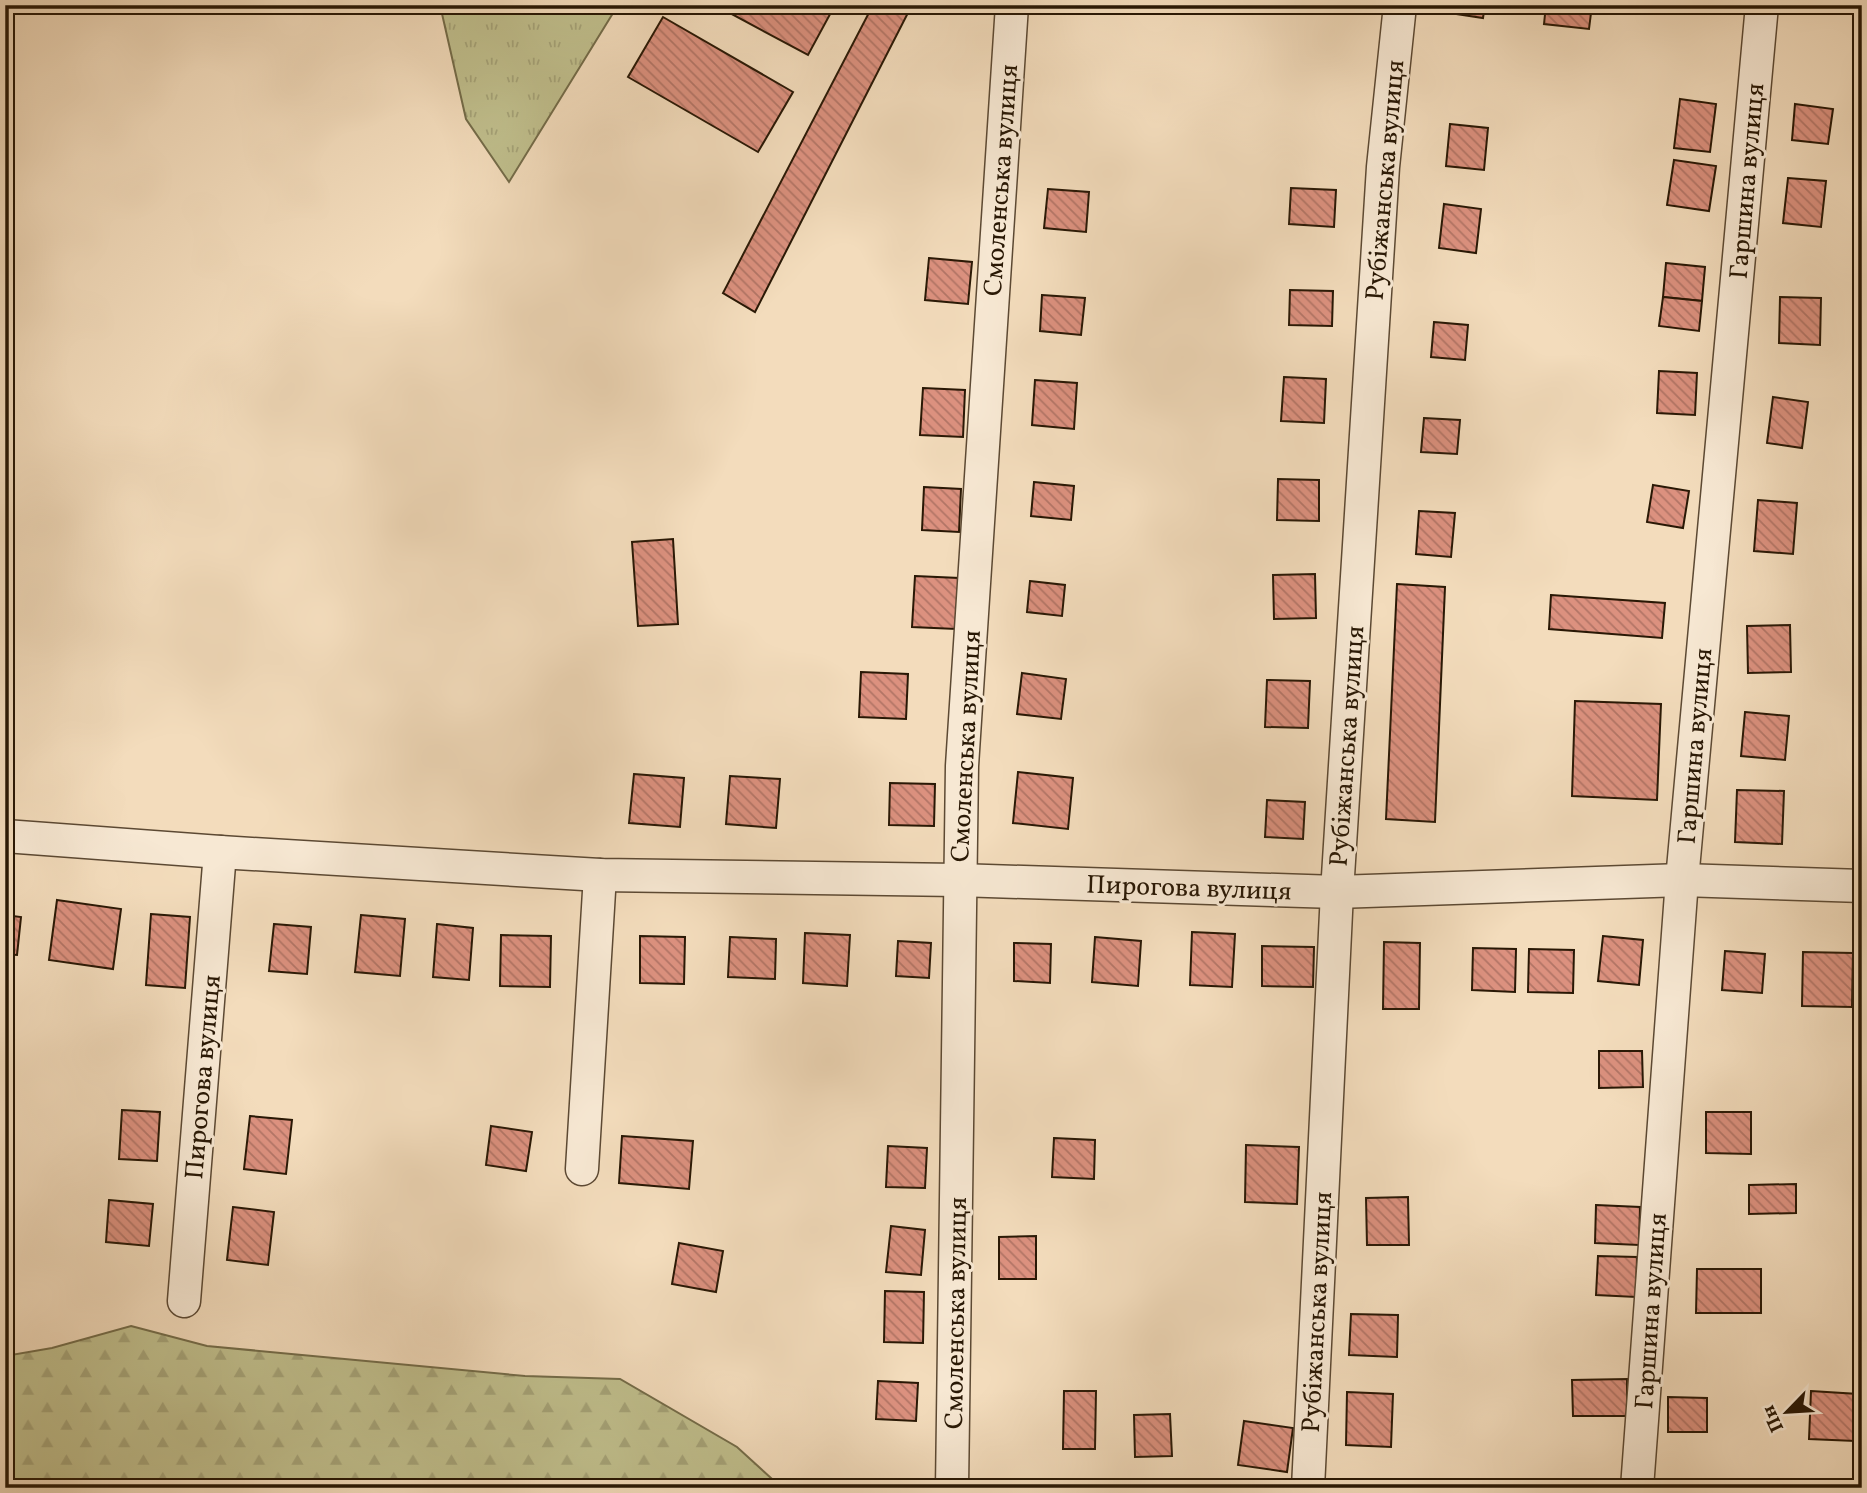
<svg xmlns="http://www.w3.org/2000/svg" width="1867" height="1493" viewBox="0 0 1867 1493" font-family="Vollkorn,serif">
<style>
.grass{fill:url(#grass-tufts);stroke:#746c49;stroke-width:2}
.forest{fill:url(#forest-firs);stroke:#746c49;stroke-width:2}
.building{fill:url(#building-back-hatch);stroke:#291805;stroke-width:2}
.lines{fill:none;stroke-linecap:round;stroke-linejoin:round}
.street-casing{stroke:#5c4933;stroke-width:35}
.street{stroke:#f7e8d3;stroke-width:32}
.labels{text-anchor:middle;stroke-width:6;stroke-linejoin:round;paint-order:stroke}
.street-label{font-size:26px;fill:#291805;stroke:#f7e8d3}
</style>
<defs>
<pattern id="grass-tufts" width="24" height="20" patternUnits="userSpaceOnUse" patternTransform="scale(1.75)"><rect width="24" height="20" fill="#c0bf8d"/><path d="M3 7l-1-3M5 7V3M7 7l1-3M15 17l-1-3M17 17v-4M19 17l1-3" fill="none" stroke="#a5a378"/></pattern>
<pattern id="forest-firs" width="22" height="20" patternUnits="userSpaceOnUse" patternTransform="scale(1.75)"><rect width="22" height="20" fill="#c0bf8d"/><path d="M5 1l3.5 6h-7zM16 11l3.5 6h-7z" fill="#a5a378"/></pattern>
<pattern id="building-back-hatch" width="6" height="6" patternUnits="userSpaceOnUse" patternTransform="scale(1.75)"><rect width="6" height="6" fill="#dc917f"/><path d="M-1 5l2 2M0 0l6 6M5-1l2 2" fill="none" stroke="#b27566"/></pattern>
</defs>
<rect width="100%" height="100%" fill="#f3dcbc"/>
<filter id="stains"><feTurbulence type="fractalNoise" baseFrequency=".00286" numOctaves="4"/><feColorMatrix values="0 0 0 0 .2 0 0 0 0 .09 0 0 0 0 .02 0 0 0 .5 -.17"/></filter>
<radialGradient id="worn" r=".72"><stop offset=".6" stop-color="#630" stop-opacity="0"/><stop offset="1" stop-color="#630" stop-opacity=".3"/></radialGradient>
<!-- grass -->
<path class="grass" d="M440 5H618L509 182 466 119Z"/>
<!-- forest -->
<path class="forest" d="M131 1326 207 1346 525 1376 620 1379 737 1447 782 1488H5V1356L52 1348Z"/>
<!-- building -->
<g class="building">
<path d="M715 5H835L808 55Z"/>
<path d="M873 5H912L755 312 723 293Z"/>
<path d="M1437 5H1485L1483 18 1436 11Z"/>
<path d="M1546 5H1592L1589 29 1544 24Z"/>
<path d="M663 17 793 92 758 152 628 77Z"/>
<path d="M1680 99 1716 104 1710 152 1674 148Z"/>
<path d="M1795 104 1833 109 1828 144 1792 140Z"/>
<path d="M1450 124 1488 128 1484 170 1446 166Z"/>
<path d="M1674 160 1716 166 1709 211 1667 205Z"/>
<path d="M1788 178 1826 181 1821 227 1783 223Z"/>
<path d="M1291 188 1336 190 1334 227 1289 224Z"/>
<path d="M1048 189 1089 192 1086 232 1044 228Z"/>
<path d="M1444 204 1481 209 1476 253 1439 248Z"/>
<path d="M929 258 972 262 968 304 925 300Z"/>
<path d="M1666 263 1705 267 1702 301 1663 297Z"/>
<path d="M1290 290 1333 291 1332 326 1289 325Z"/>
<path d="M1042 295 1085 298 1081 335 1040 331Z"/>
<path d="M1663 297 1702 301 1699 331 1659 326Z"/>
<path d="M1780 297 1821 298 1820 345 1779 343Z"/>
<path d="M1434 322 1468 325 1465 360 1431 357Z"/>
<path d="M1659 371 1697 373 1695 415 1657 413Z"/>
<path d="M1284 377 1326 379 1324 423 1281 421Z"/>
<path d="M1035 380 1077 383 1074 429 1032 425Z"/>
<path d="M923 388 965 390 963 437 920 435Z"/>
<path d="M1773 397 1808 402 1802 448 1767 443Z"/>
<path d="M1424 418 1460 420 1457 454 1421 452Z"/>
<path d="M1278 479 1319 480V521L1277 520Z"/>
<path d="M1034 482 1074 486 1071 520 1031 516Z"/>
<path d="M1653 485 1689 491 1683 528 1647 522Z"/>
<path d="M924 487 961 489 959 532 922 530Z"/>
<path d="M1758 500 1797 503 1793 554 1754 551Z"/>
<path d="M1419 511 1455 513 1451 557 1416 554Z"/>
<path d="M673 539 678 624 638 626 632 542Z"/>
<path d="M1315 574 1316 618 1274 619 1273 575Z"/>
<path d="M915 576 959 578 956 629 912 627Z"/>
<path d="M1030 581 1065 585 1062 616 1027 612Z"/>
<path d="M1397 584 1445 587 1435 822 1386 819Z"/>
<path d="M1551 595 1665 603 1662 638 1549 629Z"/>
<path d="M1790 625 1791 672 1748 673 1747 626Z"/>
<path d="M861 672 908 674 906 719 859 717Z"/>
<path d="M1022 673 1066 679 1061 719 1017 714Z"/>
<path d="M1267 680 1310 681 1308 728 1265 727Z"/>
<path d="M1575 701 1661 704 1657 800 1572 796Z"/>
<path d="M1745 712 1789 716 1785 760 1741 756Z"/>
<path d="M1018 772 1073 778 1068 829 1013 823Z"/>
<path d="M634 774 684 778 680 827 629 823Z"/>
<path d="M730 776 780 779 776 828 726 824Z"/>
<path d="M890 783 935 784 934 826 889 825Z"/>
<path d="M1737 790 1784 791 1782 844 1735 842Z"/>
<path d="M1267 800 1305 802 1303 839 1265 837Z"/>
<path d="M57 900 121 909 113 969 49 960Z"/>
<path d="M151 914 190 917 185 988 146 985Z"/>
<path d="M5 915 21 917 17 955 5 954Z"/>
<path d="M361 915 405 919 400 976 355 972Z"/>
<path d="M274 924 311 927 307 974 269 971Z"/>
<path d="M437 924 473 928 469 980 433 977Z"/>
<path d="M1192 932 1235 934 1232 987 1190 985Z"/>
<path d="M805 933 850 935 847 986 803 983Z"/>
<path d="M501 935 551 936 550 987 500 986Z"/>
<path d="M640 936 685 937 684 984 640 983Z"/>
<path d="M1603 936 1643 940 1639 985 1598 981Z"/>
<path d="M730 937 776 939 775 979 728 977Z"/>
<path d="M1095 937 1141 941 1138 986 1092 982Z"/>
<path d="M898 941 931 943 929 978 896 976Z"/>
<path d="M1384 942 1420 943 1419 1009H1383Z"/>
<path d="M1014 943 1051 944 1050 983 1014 981Z"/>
<path d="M1262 946 1314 947 1313 987 1262 986Z"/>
<path d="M1473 948 1516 949 1515 992 1472 990Z"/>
<path d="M1529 949 1574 950 1573 993 1528 992Z"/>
<path d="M1725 951 1765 954 1762 993 1722 990Z"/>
<path d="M1803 952 1853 953 1852 1007 1802 1006Z"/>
<path d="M1599 1051H1642L1643 1087 1599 1088Z"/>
<path d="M122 1110 160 1112 157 1161 119 1159Z"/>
<path d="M1706 1112H1751V1154L1706 1153Z"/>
<path d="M250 1116 292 1120 286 1174 244 1169Z"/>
<path d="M491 1126 532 1132 526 1171 486 1165Z"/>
<path d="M622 1136 693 1141 689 1189 619 1183Z"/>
<path d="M1054 1138 1095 1140 1094 1179 1052 1177Z"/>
<path d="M1246 1145 1299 1147 1297 1204 1245 1202Z"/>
<path d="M888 1146 927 1148 925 1188 886 1187Z"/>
<path d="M1796 1184V1213L1749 1214V1185Z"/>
<path d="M1408 1197 1409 1245H1367L1366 1198Z"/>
<path d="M109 1200 153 1204 149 1246 106 1242Z"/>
<path d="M1596 1205 1640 1207 1639 1245 1595 1243Z"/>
<path d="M233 1207 274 1212 268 1265 227 1260Z"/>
<path d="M891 1226 925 1230 921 1275 886 1272Z"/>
<path d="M1036 1236V1279H999V1237Z"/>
<path d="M679 1243 723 1251 716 1292 672 1284Z"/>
<path d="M1598 1256 1637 1257 1636 1297 1596 1295Z"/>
<path d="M1697 1269H1761V1313H1696Z"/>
<path d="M885 1291 924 1292 923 1343 884 1342Z"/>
<path d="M1351 1314 1398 1315 1397 1357 1349 1355Z"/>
<path d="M1627 1379V1416H1573L1572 1380Z"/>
<path d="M878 1381 918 1383 916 1421 876 1419Z"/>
<path d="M1064 1391H1096L1095 1449H1063Z"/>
<path d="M1811 1391 1858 1394 1855 1441 1809 1439Z"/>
<path d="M1347 1392 1393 1394 1391 1447 1346 1445Z"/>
<path d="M1668 1397 1707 1398V1432H1668Z"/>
<path d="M1170 1414 1172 1456 1135 1457 1134 1415Z"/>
<path d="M1244 1421 1293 1428 1287 1472 1238 1465Z"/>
</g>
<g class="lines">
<!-- street casing -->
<g class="street-casing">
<g id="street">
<path d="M5 836 220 852 600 875 958 880 1337 892 1682 880 1862 886"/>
<path d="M582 1169 600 875"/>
<path d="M184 1301 220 852"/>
<path d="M952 1488 962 766 1012 5"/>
<path d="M1308 1488 1337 892 1383 167 1400 5"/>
<path d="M1637 1488 1682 880 1762 5"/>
</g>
</g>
<!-- street -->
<use href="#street" class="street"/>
</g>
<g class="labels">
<!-- street labels -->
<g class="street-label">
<text transform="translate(1000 180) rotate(-86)" y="9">Смоленська вулиця</text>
<text transform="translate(1384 180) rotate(-85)" y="9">Рубіжанська вулиця</text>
<text transform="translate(1746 181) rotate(-85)" y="9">Гаршина вулиця</text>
<text transform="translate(965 746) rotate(-87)" y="9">Смоленська вулиця</text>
<text transform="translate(1346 746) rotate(-86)" y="9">Рубіжанська вулиця</text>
<text transform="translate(1694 746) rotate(-85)" y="9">Гаршина вулиця</text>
<text transform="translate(1189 887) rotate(2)" y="9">Пирогова вулиця</text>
<text transform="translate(202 1077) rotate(-85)" y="9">Пирогова вулиця</text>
<text transform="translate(1650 1311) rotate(-86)" y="9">Гаршина вулиця</text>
<text transform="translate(1316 1312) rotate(-87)" y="9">Рубіжанська вулиця</text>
<text transform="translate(955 1313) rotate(-89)" y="9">Смоленська вулиця</text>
</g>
</g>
<!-- margin -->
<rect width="1867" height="1493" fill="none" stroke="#f3dcbc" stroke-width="28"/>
<rect x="7" y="7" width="1853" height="1479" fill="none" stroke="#291805" stroke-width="3.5"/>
<rect x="14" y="14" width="1839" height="1465" fill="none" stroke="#291805" stroke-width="2"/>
<!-- north arrow -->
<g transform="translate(1787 1412) rotate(245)" stroke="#f7e8d3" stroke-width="5" paint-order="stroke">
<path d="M0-5L12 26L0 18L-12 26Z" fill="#291805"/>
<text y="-10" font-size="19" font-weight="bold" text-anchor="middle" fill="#291805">Пн</text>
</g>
<rect width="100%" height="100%" filter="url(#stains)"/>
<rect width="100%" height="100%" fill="url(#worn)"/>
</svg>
